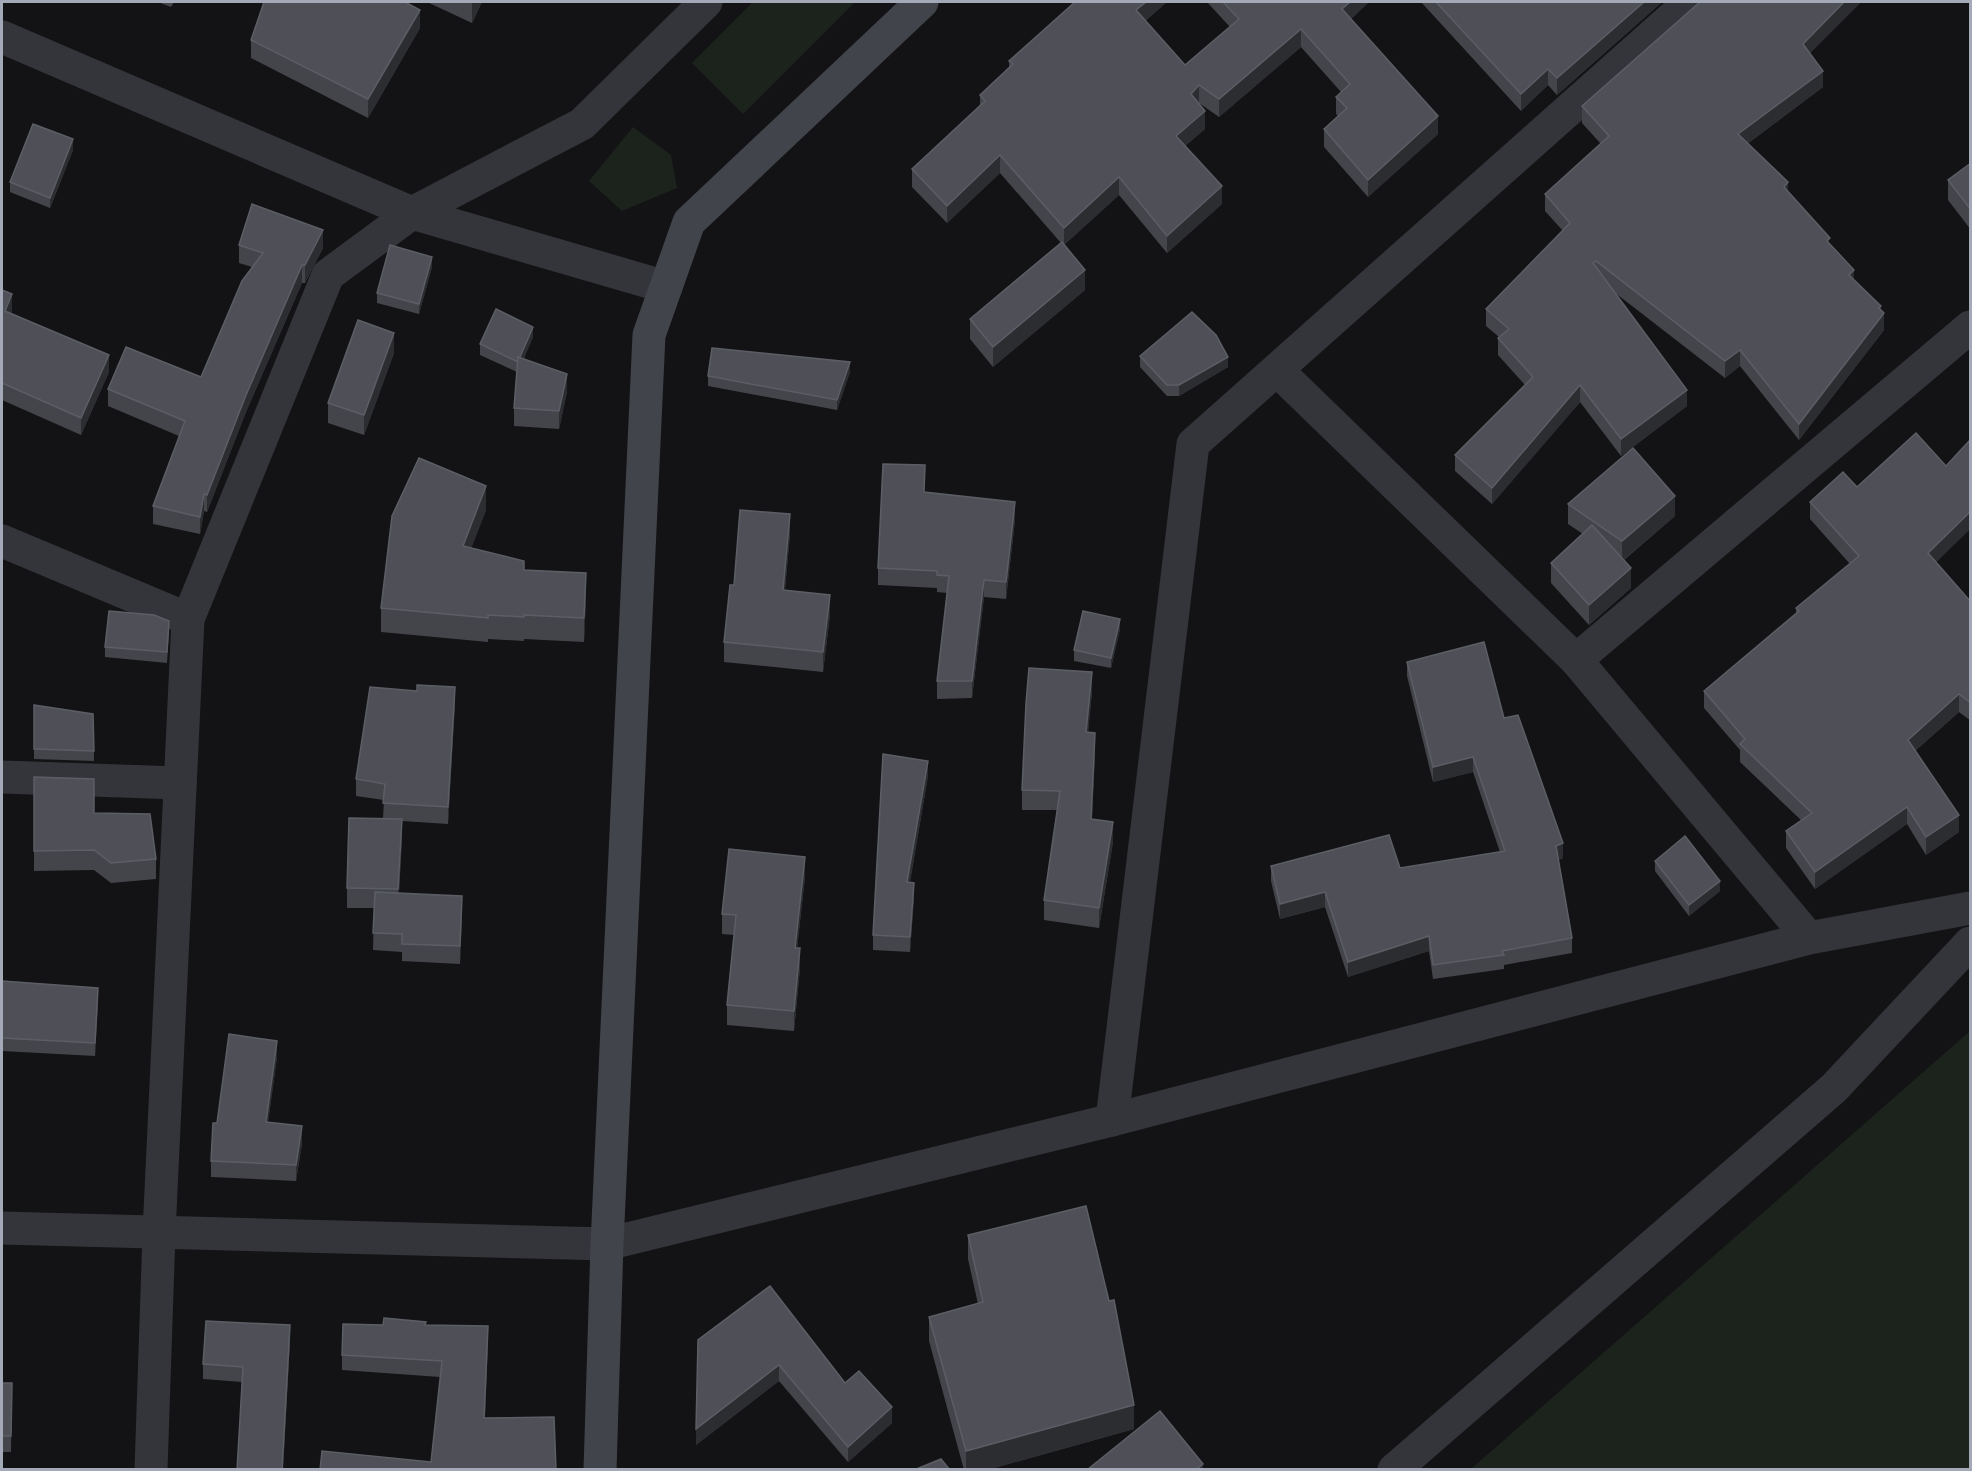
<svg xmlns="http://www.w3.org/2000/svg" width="1972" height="1471" viewBox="0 0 1972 1471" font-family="Mulish,sans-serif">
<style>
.green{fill:#1b231c}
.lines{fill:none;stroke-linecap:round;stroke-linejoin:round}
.street{stroke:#34353a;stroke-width:33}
.secondary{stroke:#42444b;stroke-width:33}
.wall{fill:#44454b}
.shaded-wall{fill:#2c2d31}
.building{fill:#4f5057;stroke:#5c5e66;stroke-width:1.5}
</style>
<rect width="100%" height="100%" fill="#131315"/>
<!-- green -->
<g class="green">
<path d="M753 2H855L743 114 692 63Z"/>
<path d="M633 127 671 155 677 188 622 211 589 181Z"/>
<path d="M1970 1031V1469H1471Z"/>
</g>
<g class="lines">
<!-- street -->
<g class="street">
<path d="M2 37 412 213 666 287"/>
<path d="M1277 370 1576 660 1809 938"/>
<path d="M2 541 188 619"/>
<path d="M1576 660 1970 327"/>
<path d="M2 777 180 783"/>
<path d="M1112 1120 1193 444 1690 2"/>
<path d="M2 1228 607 1244 1112 1120 1809 938 1970 908"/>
<path d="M151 1470 159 1233 188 619 328 275 412 213 582 124 706 2"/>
<path d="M1394 1470 1834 1088 1970 943"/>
</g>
<!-- secondary -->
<path class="secondary" d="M600 1470 607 1244 649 335 689 222 922 2"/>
</g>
<!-- wall -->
<g class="wall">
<path d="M158 2H174L171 7Z"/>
<path d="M427 2H482L472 23Z"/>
<path d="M1167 2 1145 21 1185 65 1230 27 1207 2H1369L1351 19 1438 134 1368 197 1324 147V129L1338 116 1336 114V97L1341 92 1301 47 1219 117 1199 103 1205 129 1185 146 1222 204 1167 253 1119 195 1064 245 1085 290 993 367 970 339V319L1061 243 1000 173 947 223 912 187V169L980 106V95L1009 67V61Z"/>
<path d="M1421 2H1662L1557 95 1548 85 1521 111Z"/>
<path d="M1700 2H1861L1810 53 1823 87 1747 144 1788 191 1830 244 1854 280 1881 309 1884 330 1799 440 1740 366 1725 378 1614 292 1687 406 1621 456 1580 402 1492 504 1455 471V455L1525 385 1498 355V338L1499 337 1486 326V309L1563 231 1545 211V194L1601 144 1582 123V106Z"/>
<path d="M420 28 368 118 251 58V40Z"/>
<path d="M73 150 50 208 10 192V182Z"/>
<path d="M1971 163V230L1948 200V180Z"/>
<path d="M239 245 323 248 305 283H302L246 412 207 512 204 511 200 534 153 524V506L179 436 108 406V389L201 377 252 267 239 263Z"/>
<path d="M432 267 419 314 377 303V293Z"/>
<path d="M2 290 12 311 11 314 109 372 81 435 2 400Z"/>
<path d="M533 337 524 358 567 392 559 429 514 426V408L517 372 480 355V344Z"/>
<path d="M394 353 364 435 328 423V403Z"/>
<path d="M1140 356 1228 367 1179 396H1167L1140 367Z"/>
<path d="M850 372 837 410 708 386V376Z"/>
<path d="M1971 439V528L1936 562 1971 602V721L1959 712 1915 751 1959 832 1926 855 1907 824 1815 889 1786 848V831L1801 820 1740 762V750L1704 708V691L1796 613V608L1850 564 1810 519V502L1857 487 1946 466Z"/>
<path d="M925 492 1015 520 1006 599 984 597 972 698 937 699V681L947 593 937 592V588L878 585V568Z"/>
<path d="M1568 504 1675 516 1624 560 1631 588 1589 625 1551 583V563L1583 534 1568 524Z"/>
<path d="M486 510 471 548 586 597 584 642 524 639V641L488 639V642L381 632V608Z"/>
<path d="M790 534 785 590 830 615 823 672 724 662V642L734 585Z"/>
<path d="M1120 629 1111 668 1074 661V650Z"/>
<path d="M169 631 167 663 105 657V647Z"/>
<path d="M1407 662 1504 718 1563 858 1558 860 1572 938V953L1504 965V969L1433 979 1429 951 1348 977 1325 907 1280 919 1271 881V866L1400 868 1500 852 1473 772 1433 782 1407 676Z"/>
<path d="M1092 692 1088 732 1095 753 1092 819 1113 842 1099 928 1044 920V900L1057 810H1022V790Z"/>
<path d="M455 703 448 824 402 821V839L399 893 462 913 460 964 402 961V952L373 950 374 908H347V888L383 818 384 800 356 796V779Z"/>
<path d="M34 705 94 751V761L34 759Z"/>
<path d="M928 776 910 882 914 898 910 952 873 950V935Z"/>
<path d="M34 777 94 813 156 859V879L111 883 94 870 34 871Z"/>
<path d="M1655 861 1720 891 1689 916 1655 871Z"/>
<path d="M805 877 797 948 800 968 794 1031 727 1025V1005L734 935 722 934V914Z"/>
<path d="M2 981 98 1001 95 1056 2 1051Z"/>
<path d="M277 1057 268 1122 302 1143 296 1181 211 1177V1161L217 1123Z"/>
<path d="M968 1235 1134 1429 987 1470H964L929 1341V1317L978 1304 968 1259Z"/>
<path d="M426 1325 488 1342 485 1418 440 1377 342 1370V1355Z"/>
<path d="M290 1340 283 1470H237L242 1382 203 1379V1364Z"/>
<path d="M698 1340 845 1383 892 1423 848 1462 779 1381 696 1445Z"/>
<path d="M2 1383H12L11 1452H2Z"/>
</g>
<!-- shaded-wall -->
<g class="shaded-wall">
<path d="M473 2H482L472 23V3Z"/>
<path d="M1146 2H1167L1136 28V10Z"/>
<path d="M1350 2H1369L1342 27V9Z"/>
<path d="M1644 2H1662L1557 95V78Z"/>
<path d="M1844 2H1861L1803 60V44Z"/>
<path d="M420 10V28L368 118V99Z"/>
<path d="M1301 29V47L1219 117V99Z"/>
<path d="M1548 69V85L1521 111V94Z"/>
<path d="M1823 71V87L1738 151V134Z"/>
<path d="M1199 85V103L1191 112V94Z"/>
<path d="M1205 111V129L1176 154V136Z"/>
<path d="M1438 116V134L1368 197V180Z"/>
<path d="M73 139V150L50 208V198Z"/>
<path d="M1000 155V173L947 223V206Z"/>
<path d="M1119 177V195L1064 245V228Z"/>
<path d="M1788 182V199L1784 187Z"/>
<path d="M1222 186V204L1167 253V236Z"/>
<path d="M323 230V248L305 283V265Z"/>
<path d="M432 257V267L419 314V304Z"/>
<path d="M302 265V283L246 412 207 512V495L246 395Z"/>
<path d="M1085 270V290L993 367V347Z"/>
<path d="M1854 270V286L1849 275Z"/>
<path d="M12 294V311L5 328V311Z"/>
<path d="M1881 306V317L1884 313V330L1799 440V424Z"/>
<path d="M533 327V337L518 372V362Z"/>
<path d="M394 333V353L364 435V415Z"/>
<path d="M1740 350V366L1725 378V361Z"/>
<path d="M109 355V372L81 435V418Z"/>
<path d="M1228 357V367L1179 396V385Z"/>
<path d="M850 362V372L837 410V400Z"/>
<path d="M567 374V392L559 429V411Z"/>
<path d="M1580 385V402L1492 504V488Z"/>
<path d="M1687 390V406L1621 456V439Z"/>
<path d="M486 486V510L463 570V546Z"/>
<path d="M204 494V511L200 534V517Z"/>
<path d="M1675 496V516L1622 561V541Z"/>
<path d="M1015 502V520L1006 599V582Z"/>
<path d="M1971 511V528L1928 570V553Z"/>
<path d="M790 514V534L783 610V590Z"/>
<path d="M1631 568V588L1589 625V605Z"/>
<path d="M586 573V597L584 642V618Z"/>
<path d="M984 580V597L972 698V681Z"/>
<path d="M830 595V615L823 672V652Z"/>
<path d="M1120 619V629L1111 668V658Z"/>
<path d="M1092 672V692L1086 752V732Z"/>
<path d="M455 687V703L448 824V807Z"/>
<path d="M1959 694V712L1908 757V740Z"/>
<path d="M1095 733V753L1091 839V819Z"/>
<path d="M1473 757V772L1433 782V767Z"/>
<path d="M928 761V776L907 898V882Z"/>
<path d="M1907 807V824L1815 889V872Z"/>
<path d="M1959 815V832L1926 855V837Z"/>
<path d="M402 819V839L398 909V889Z"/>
<path d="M1113 822V842L1099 928V908Z"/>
<path d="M1563 843V858L1556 860V846Z"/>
<path d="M805 857V877L795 968V948Z"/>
<path d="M1720 881V891L1689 916V905Z"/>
<path d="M914 883V898L910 952V937Z"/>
<path d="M1325 892V907L1280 919V904Z"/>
<path d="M462 896V913L460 964V946Z"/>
<path d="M1429 936V951L1348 977V962Z"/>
<path d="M800 948V968L794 1031V1011Z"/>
<path d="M98 988V1001L95 1056V1043Z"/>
<path d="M277 1041V1057L266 1138V1122Z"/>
<path d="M302 1126V1143L296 1181V1165Z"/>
<path d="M290 1325V1340L283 1470H282Z"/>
<path d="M488 1326V1342L484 1434V1418Z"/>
<path d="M779 1365V1381L696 1445V1429Z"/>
<path d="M1134 1405V1429L987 1470H966V1451Z"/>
<path d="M892 1407V1423L848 1462V1447Z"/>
<path d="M1203 1464V1470H1196Z"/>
</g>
<!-- building -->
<g class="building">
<path d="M264 2H405L420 10 368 99 251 40Z"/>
<path d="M1075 2H1146L1136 10 1185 65 1239 19 1223 2H1350L1342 9 1438 116 1368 180 1324 129 1347 108 1336 97 1350 84 1301 29 1219 99 1199 85 1191 94 1205 111 1176 136 1222 186 1167 236 1119 177 1064 228 1000 155 947 206 912 169 985 101 980 95 1013 64 1009 61Z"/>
<path d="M1436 2H1644L1557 78 1548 69 1521 94Z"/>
<path d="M1700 2H1844L1803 44 1823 71 1738 134 1788 182 1784 187 1830 238 1827 241 1854 270 1849 275 1881 306 1879 308 1884 313 1799 424 1740 350 1725 361 1596 261 1593 263 1687 390 1621 439 1580 385 1492 488 1455 455 1533 377 1498 338 1509 329 1486 309 1570 223 1545 194 1609 136 1582 106Z"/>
<path d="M33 124 73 139 50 198 10 182Z"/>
<path d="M1971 163V210L1948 180Z"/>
<path d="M252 204 323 230 305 265H302L246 395 207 495 204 494 200 517 153 506 185 421 108 389 126 347 201 377 242 281 263 253 239 245Z"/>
<path d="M1062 242 1085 270 993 347 970 319Z"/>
<path d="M390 245 432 257 419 304 377 293Z"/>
<path d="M2 290 12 294 5 311 109 355 81 418 2 383Z"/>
<path d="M496 309 533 327 520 357H518V362L480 344Z"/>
<path d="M1192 312 1216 335 1228 357 1179 385H1167L1140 356Z"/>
<path d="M358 320 394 333 364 415 328 403Z"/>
<path d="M712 348 850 362 837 400 708 376Z"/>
<path d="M518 357 567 374 559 411 514 408Z"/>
<path d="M1916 433 1946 466 1971 439V511L1928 553 1971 602V703L1959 694 1908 740 1959 815 1926 837 1907 807 1815 872 1786 831 1812 813 1740 744 1745 739 1704 691 1799 611 1796 608 1859 556 1810 502 1843 472 1857 487Z"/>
<path d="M1633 448 1675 496 1622 541 1568 504Z"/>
<path d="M419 458 486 486 463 546 524 561V570L586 573 584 618 524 615V617L488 615V618L381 608 392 516Z"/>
<path d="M883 464 925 465 924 492 1015 502 1006 582 984 580 972 681H937L949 576 937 575V571L878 568Z"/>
<path d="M740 510 790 514 783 590 830 595 823 652 724 642 730 585H734Z"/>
<path d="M1592 525 1631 568 1589 605 1551 563Z"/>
<path d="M109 611 154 615 169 621 167 652 105 647Z"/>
<path d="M1083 611 1120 619 1111 658 1074 650Z"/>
<path d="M1484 642 1504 718 1518 715 1563 843 1556 846 1572 938 1502 951 1504 955 1433 965 1429 936 1348 962 1325 892 1280 904 1271 866 1389 835 1400 868 1505 851 1473 757 1433 767 1407 662Z"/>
<path d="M1029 668 1092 672 1086 732 1095 733 1091 819 1113 822 1099 908 1044 900 1060 791 1022 790 1026 703Z"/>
<path d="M417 685 455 687 448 807 383 803 385 784 356 779 370 687 417 691Z"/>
<path d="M34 705 93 714 94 751 34 749Z"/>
<path d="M883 754 928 761 907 882 914 883 910 937 873 935Z"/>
<path d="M34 777 94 779V813L150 814 156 859 111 863 94 850 34 851Z"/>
<path d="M349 818 402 819 398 889 347 888Z"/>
<path d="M1685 836 1720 881 1689 905 1655 861Z"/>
<path d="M729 849 805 857 795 948H800L794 1011 727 1005 736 915 722 914Z"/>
<path d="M375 892 462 896 460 946 402 944V934L373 933Z"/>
<path d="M2 981 98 988 95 1043 2 1038Z"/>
<path d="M229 1034 277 1041 266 1122 302 1126 296 1165 211 1161 213 1123H217Z"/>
<path d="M1086 1206 1109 1301 1114 1300 1134 1405 966 1451 929 1317 983 1302 968 1235Z"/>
<path d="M770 1286 845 1383 859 1371 892 1407 848 1447 779 1365 696 1429 698 1340Z"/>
<path d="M384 1318 426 1322 425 1325 488 1326 484 1418 554 1417 556 1470H320L322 1451 431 1462 442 1361 342 1355 343 1324 383 1325Z"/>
<path d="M206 1321 290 1325 282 1470H237L243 1367 203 1364Z"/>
<path d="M2 1383H12L11 1436H2Z"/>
<path d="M1160 1411 1203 1464 1196 1470H1087Z"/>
<path d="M941 1459 950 1470H914Z"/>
</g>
<!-- border -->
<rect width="1972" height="1471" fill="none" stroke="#a4a9b7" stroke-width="6"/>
</svg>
